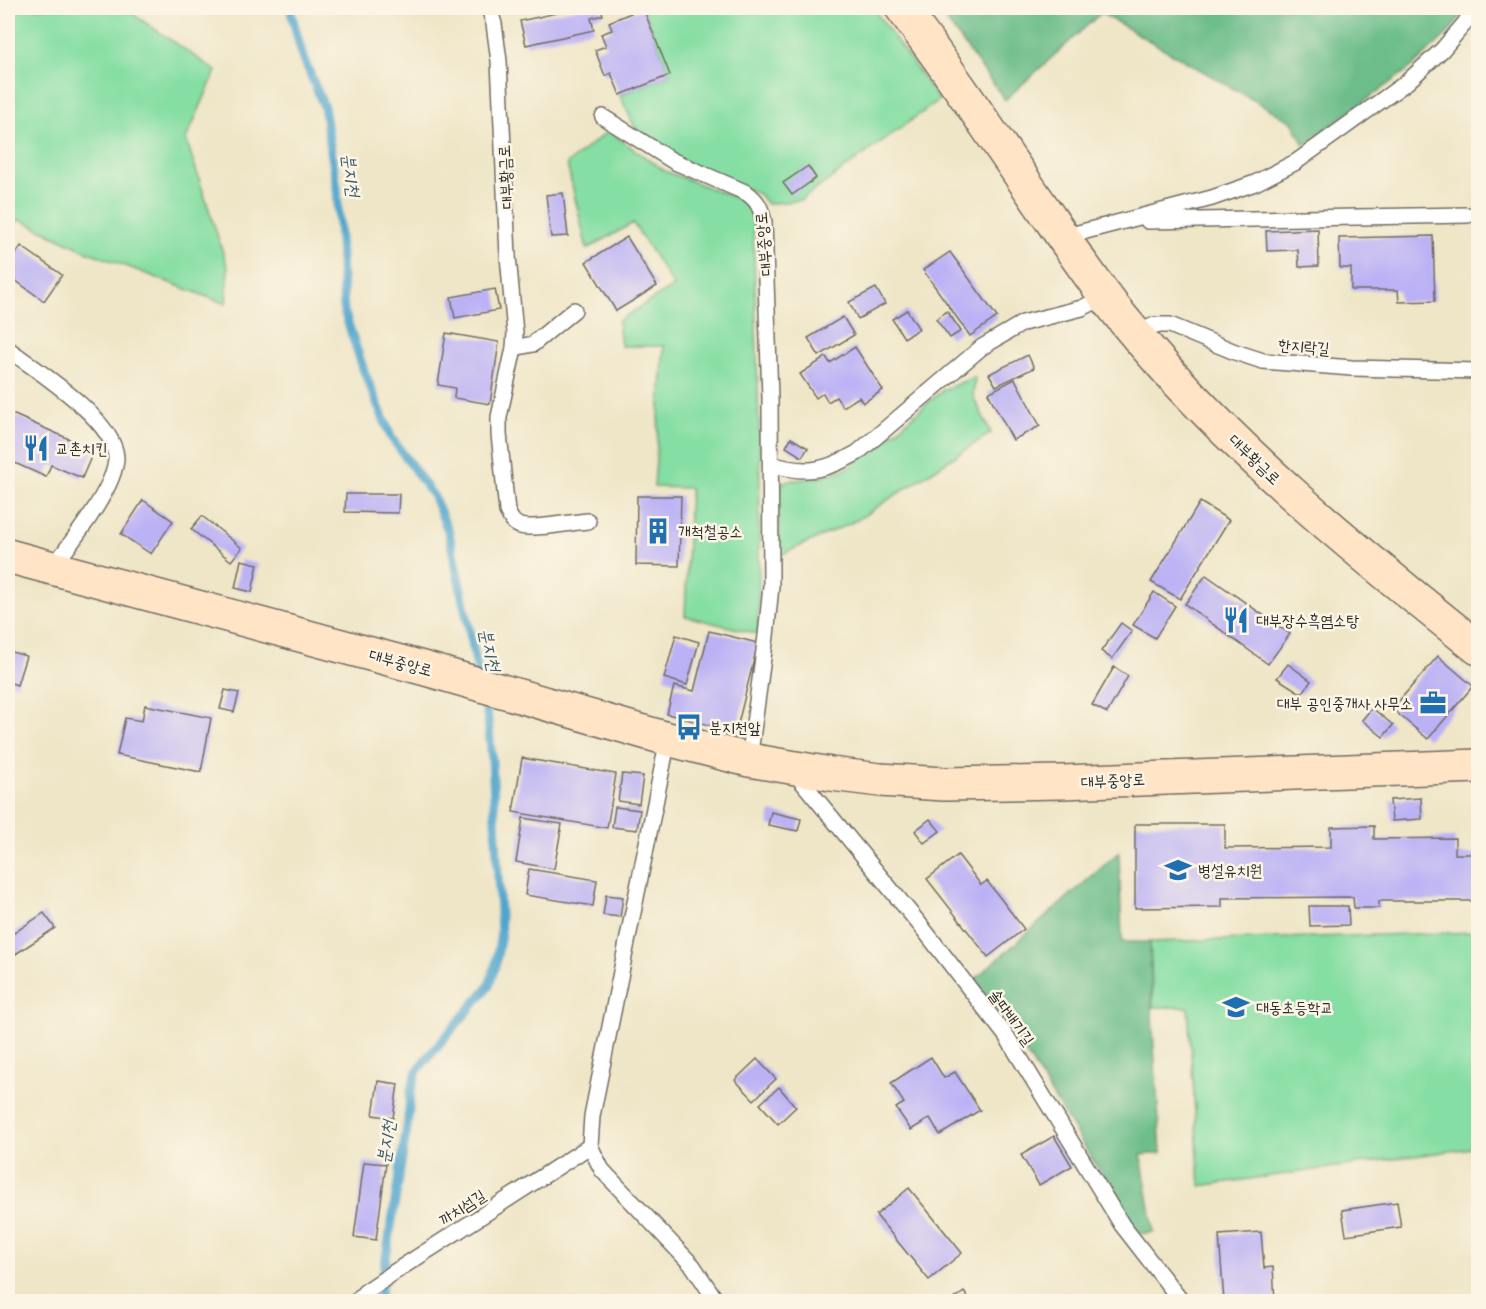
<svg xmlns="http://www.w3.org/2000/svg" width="1486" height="1309" viewBox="0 0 1486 1309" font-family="Delius,'Poor Story',sans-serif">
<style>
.green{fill:#85dea3;stroke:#588467;stroke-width:1.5}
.forest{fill:#6cbd89;stroke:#4c745a;stroke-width:1.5}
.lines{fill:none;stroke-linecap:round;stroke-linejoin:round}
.stream{stroke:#50a5cc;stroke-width:9}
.building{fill:#bbb1f5}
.lane-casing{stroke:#706c62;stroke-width:18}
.secondary-casing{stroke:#706c62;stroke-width:36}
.lane{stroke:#fff;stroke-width:15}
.secondary{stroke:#ffe4c6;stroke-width:33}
.labels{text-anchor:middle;stroke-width:5;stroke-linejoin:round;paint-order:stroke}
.street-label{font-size:16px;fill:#2b2b2b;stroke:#fcf5e5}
.poi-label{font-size:16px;fill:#2b2b2b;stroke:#fcf5e5;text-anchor:start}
.water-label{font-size:18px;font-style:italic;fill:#3a5c6b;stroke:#fcf5e5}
</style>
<rect width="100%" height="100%" fill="#fcf5e5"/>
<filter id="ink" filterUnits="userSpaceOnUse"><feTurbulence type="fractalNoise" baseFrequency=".0167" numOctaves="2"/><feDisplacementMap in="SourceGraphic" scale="12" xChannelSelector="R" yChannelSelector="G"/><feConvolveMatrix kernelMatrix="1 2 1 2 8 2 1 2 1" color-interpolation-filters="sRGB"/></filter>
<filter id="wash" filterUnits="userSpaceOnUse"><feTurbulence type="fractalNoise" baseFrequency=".008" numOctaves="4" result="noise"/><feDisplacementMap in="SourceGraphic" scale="24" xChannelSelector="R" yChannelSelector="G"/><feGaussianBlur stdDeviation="1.35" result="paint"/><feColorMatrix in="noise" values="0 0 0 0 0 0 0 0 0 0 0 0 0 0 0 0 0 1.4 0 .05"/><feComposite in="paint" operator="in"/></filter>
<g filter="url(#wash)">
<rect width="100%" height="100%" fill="#efe6c8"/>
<!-- green -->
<g class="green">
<path d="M8 8H124L216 71 186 139 228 268 226 304 86 251 19 219 8 235Z"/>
<path d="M643 8H873L939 100 801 200 767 204 759 194 675 157 635 128 620 95 670 75Z"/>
<path d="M608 131 665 171 739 199 750 208 753 220 760 464 758 634 685 616 690 488 654 487 664 346H621L618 321 674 286 633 223 587 249 567 164Z"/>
<path d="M975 377 973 396 991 433 857 520 780 555 777 490 785 481 817 478 848 468 890 436 943 390Z"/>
<path d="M1478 932V1147L1200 1186 1188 1007H1153L1150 942Z"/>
</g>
<!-- forest -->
<g class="forest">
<path d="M937 8H1466L1450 31 1413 66 1304 145 1292 122 1101 13 1005 100Z"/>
<path d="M1119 852 1122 942H1150L1152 1017 1161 1153 1141 1155 1154 1232 1139 1234 1014 1034 974 980Z"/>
</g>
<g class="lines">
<!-- stream -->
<g class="stream">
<path d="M290 8 302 54 324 107 337 188 344 311 364 371 391 437 434 497 449 533 479 677"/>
<path d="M379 1302 407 1127 411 1090 417 1071 429 1056 489 986 496 963 501 933 492 761 488 719 483 694"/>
</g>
</g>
<g id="blocks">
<!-- building -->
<g class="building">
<path d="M579 8H601L603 15 591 18 594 30 526 45 520 21Z"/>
<path d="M643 8 670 75 620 95 611 73 605 76 595 50 606 46 601 34 612 30 609 22Z"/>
<path d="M808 166 816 178 792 195 783 183Z"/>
<path d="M563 193 568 236 551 237 546 195Z"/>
<path d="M1318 229 1319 266 1299 267 1298 250 1267 251 1266 231Z"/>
<path d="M1433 236 1435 301 1399 302 1398 290H1351V268H1340L1339 238Z"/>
<path d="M627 237 657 286 616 311 586 262Z"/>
<path d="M21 246 62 275 44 301 8 275V266Z"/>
<path d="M950 252 997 317 970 336 923 270Z"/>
<path d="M876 288 885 304 858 319 849 302Z"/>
<path d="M495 289 499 310 455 318 451 297Z"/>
<path d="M907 310 919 329 904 338 892 319Z"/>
<path d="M947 311 961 331 950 338 936 319Z"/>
<path d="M843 317 854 335 819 356 808 338Z"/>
<path d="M446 333 499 342 490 404 454 398 455 388 438 385Z"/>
<path d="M855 347 883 390 863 403 859 397 843 407 836 397 828 402 823 393 816 398 800 374 826 357 830 363Z"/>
<path d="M1028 355 1034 368 996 386 989 374Z"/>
<path d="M1015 379 1040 426 1013 440 988 393Z"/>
<path d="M10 413 94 450 82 478 51 465 46 477 8 460V417Z"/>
<path d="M791 438 808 448 802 457 786 447Z"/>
<path d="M346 494H399L398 513 345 512Z"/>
<path d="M637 496H681L679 566 636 565Z"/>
<path d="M143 500 173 521 151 554 121 534Z"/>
<path d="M1200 502 1229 520 1180 599 1151 582Z"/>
<path d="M202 516 242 548 231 561 191 529Z"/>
<path d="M241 560 258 564 252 592 235 588Z"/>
<path d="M1206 575 1290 634 1268 664 1185 604Z"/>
<path d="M1154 592 1175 606 1155 638 1133 625Z"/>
<path d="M1121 623 1132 631 1112 659 1101 651Z"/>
<path d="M709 631 758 643 736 732 667 714 674 686 694 691Z"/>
<path d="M676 635 699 642 687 685 664 678Z"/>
<path d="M8 651 26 656 17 685 8 682Z"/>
<path d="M1438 656 1473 686 1428 739 1392 709Z"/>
<path d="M1288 664 1311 681 1302 694 1277 678Z"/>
<path d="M1114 667 1128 676 1107 713 1092 705Z"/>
<path d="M225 690 239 693 234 712 220 709Z"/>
<path d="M145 705 211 718 201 772 117 755 125 718 142 721Z"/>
<path d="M1372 708 1393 725 1383 737 1362 720Z"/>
<path d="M522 758 616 774 607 828 513 812Z"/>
<path d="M622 774 643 776 639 804 618 801Z"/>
<path d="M1421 798 1422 819 1392 821 1390 800Z"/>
<path d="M615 807 640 810 637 830 612 827Z"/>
<path d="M771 812 801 819 798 831 768 825Z"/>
<path d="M523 818 562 824 554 869 516 862Z"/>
<path d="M930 819 940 831 924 843 915 831Z"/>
<path d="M1135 824H1225V848L1331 847V827L1374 826V839L1455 838V854H1478V901H1379V908H1354L1353 897 1222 898V907L1135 908Z"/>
<path d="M958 855 981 885 987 881 1024 929 988 957 927 879Z"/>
<path d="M529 869 597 880 593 906 525 895Z"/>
<path d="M606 895 623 897 620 917 603 915Z"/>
<path d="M1309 906H1348L1349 925 1310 926Z"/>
<path d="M44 913 55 928 8 959V937Z"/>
<path d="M931 1057 944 1078 955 1072 980 1110 940 1135 930 1118 911 1130 896 1108 904 1103 891 1083Z"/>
<path d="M757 1059 776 1079 754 1100 735 1080Z"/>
<path d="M378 1081 398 1084 393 1118 373 1115Z"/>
<path d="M779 1087 796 1107 778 1124 760 1104Z"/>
<path d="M1054 1136 1072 1166 1039 1185 1021 1155Z"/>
<path d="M364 1162 386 1164 376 1240 354 1237Z"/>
<path d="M909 1188 962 1253 929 1280 876 1215Z"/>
<path d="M1397 1202 1401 1227 1346 1235 1342 1210Z"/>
<path d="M1261 1232 1264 1268 1273 1267 1275 1302H1224L1219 1235Z"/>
<path d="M964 1292 971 1302H950Z"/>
</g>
</g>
</g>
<g filter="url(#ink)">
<use href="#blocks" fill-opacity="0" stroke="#706c62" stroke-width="1.5"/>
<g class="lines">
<!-- lane casing -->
<g class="lane-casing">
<g id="lane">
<path d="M489 8 494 24 499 61 508 256 515 333 514 348 499 417V434L507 511C510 517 512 523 520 526 533 530 573 522 588 521"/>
<path d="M603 117 673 161 747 193C758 201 761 208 764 222L770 397 771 586 766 636 749 760"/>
<path d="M1148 221 1468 215"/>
<path d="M1063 237 1212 198 1255 183 1296 162 1407 82 1442 50 1465 23 1475 8"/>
<path d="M1136 333 1155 325H1170L1235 352 1263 361 1352 368 1478 371"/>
<path d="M514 348 533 344 574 310"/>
<path d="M8 349C36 370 114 419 116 457 117 486 70 544 52 568"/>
<path d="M771 464C806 475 825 471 857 453L982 347 1023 323 1082 308 1106 296"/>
<path d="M668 739 592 1116 590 1146 602 1170 693 1266 717 1302"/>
<path d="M794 772 921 926 1007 1037 1122 1225 1182 1302"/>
<path d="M356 1302 365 1292 399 1269 590 1146"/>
</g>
</g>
<!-- secondary casing -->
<g class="secondary-casing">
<g id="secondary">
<path d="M902 8C949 70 993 136 1038 201 1065 240 1092 281 1123 319 1226 445 1351 547 1478 648"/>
<path d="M8 556 426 669 668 739 749 760 831 774 880 780 944 784 1062 782 1478 766"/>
</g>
</g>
<!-- lane -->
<use href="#lane" class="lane"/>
<!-- secondary -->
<use href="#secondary" class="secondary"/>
</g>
</g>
<!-- icons -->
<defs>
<g id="restaurant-bare" transform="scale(2.07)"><path d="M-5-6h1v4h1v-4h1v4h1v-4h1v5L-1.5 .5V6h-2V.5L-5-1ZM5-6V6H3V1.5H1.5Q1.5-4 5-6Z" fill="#1f6fb2" stroke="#fcf5e5" stroke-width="2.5" paint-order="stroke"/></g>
<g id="building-bare" transform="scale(2.07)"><path d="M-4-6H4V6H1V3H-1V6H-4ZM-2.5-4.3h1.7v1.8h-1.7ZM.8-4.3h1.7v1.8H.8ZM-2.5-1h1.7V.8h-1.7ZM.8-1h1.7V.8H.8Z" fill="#1f6fb2" stroke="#fcf5e5" stroke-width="2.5" paint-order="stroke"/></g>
<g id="office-bare" transform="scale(2.07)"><path d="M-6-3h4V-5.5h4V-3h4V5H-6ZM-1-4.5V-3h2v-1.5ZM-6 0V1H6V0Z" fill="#1f6fb2" stroke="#fcf5e5" stroke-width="2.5" paint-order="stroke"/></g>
<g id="bus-bare" transform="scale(2.07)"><path d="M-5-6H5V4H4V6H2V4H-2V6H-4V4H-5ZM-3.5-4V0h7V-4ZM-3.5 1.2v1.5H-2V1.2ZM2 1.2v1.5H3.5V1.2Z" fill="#1f6fb2" stroke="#fcf5e5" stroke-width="2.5" paint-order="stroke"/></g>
<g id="school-bare" transform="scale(2.07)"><path d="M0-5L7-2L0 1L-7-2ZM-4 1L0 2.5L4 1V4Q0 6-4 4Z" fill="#1f6fb2" stroke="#fcf5e5" stroke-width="2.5" paint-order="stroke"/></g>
</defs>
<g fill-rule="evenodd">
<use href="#restaurant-bare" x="36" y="448"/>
<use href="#building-bare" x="658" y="531"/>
<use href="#restaurant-bare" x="1236" y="620"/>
<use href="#office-bare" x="1433" y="703"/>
<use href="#bus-bare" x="689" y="727"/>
<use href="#school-bare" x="1178" y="870"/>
<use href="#school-bare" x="1236" y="1007"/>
</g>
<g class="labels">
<!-- street labels -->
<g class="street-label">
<text transform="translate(505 177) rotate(-93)" y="6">대부황금로</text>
<text transform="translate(763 244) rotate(-95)" y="6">대부중앙로</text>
<text transform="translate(1304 346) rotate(5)" y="6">한지락길</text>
<text transform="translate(1255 459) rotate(44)" y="6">대부황금로</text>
<text transform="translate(401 662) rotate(15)" y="6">대부중앙로</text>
<text transform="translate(1113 780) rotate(-3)" y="6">대부중앙로</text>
<text transform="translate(1012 1017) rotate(54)" y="6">솔따배기길</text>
<text transform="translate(462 1207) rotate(-33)" y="6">까치섬길</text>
</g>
<!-- poi labels -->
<g class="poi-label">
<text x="56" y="454">교촌치킨</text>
<text x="678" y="537">개척철공소</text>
<text x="1256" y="626">대부장수흑염소탕</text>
<text x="1413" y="709" text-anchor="end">대부 공인중개사 사무소</text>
<text x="709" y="733">분지천앞</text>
<text x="1198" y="876">병설유치원</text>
<text x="1256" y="1013">대동초등학교</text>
</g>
<!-- water labels -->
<g class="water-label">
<text transform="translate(351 175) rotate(83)" y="6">분지천</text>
<text transform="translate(490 650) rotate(78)" y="6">분지천</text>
<text transform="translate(386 1142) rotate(-82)" y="6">분지천</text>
</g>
</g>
<!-- margin -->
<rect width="1486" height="1309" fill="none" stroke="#fcf5e5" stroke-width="30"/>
</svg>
